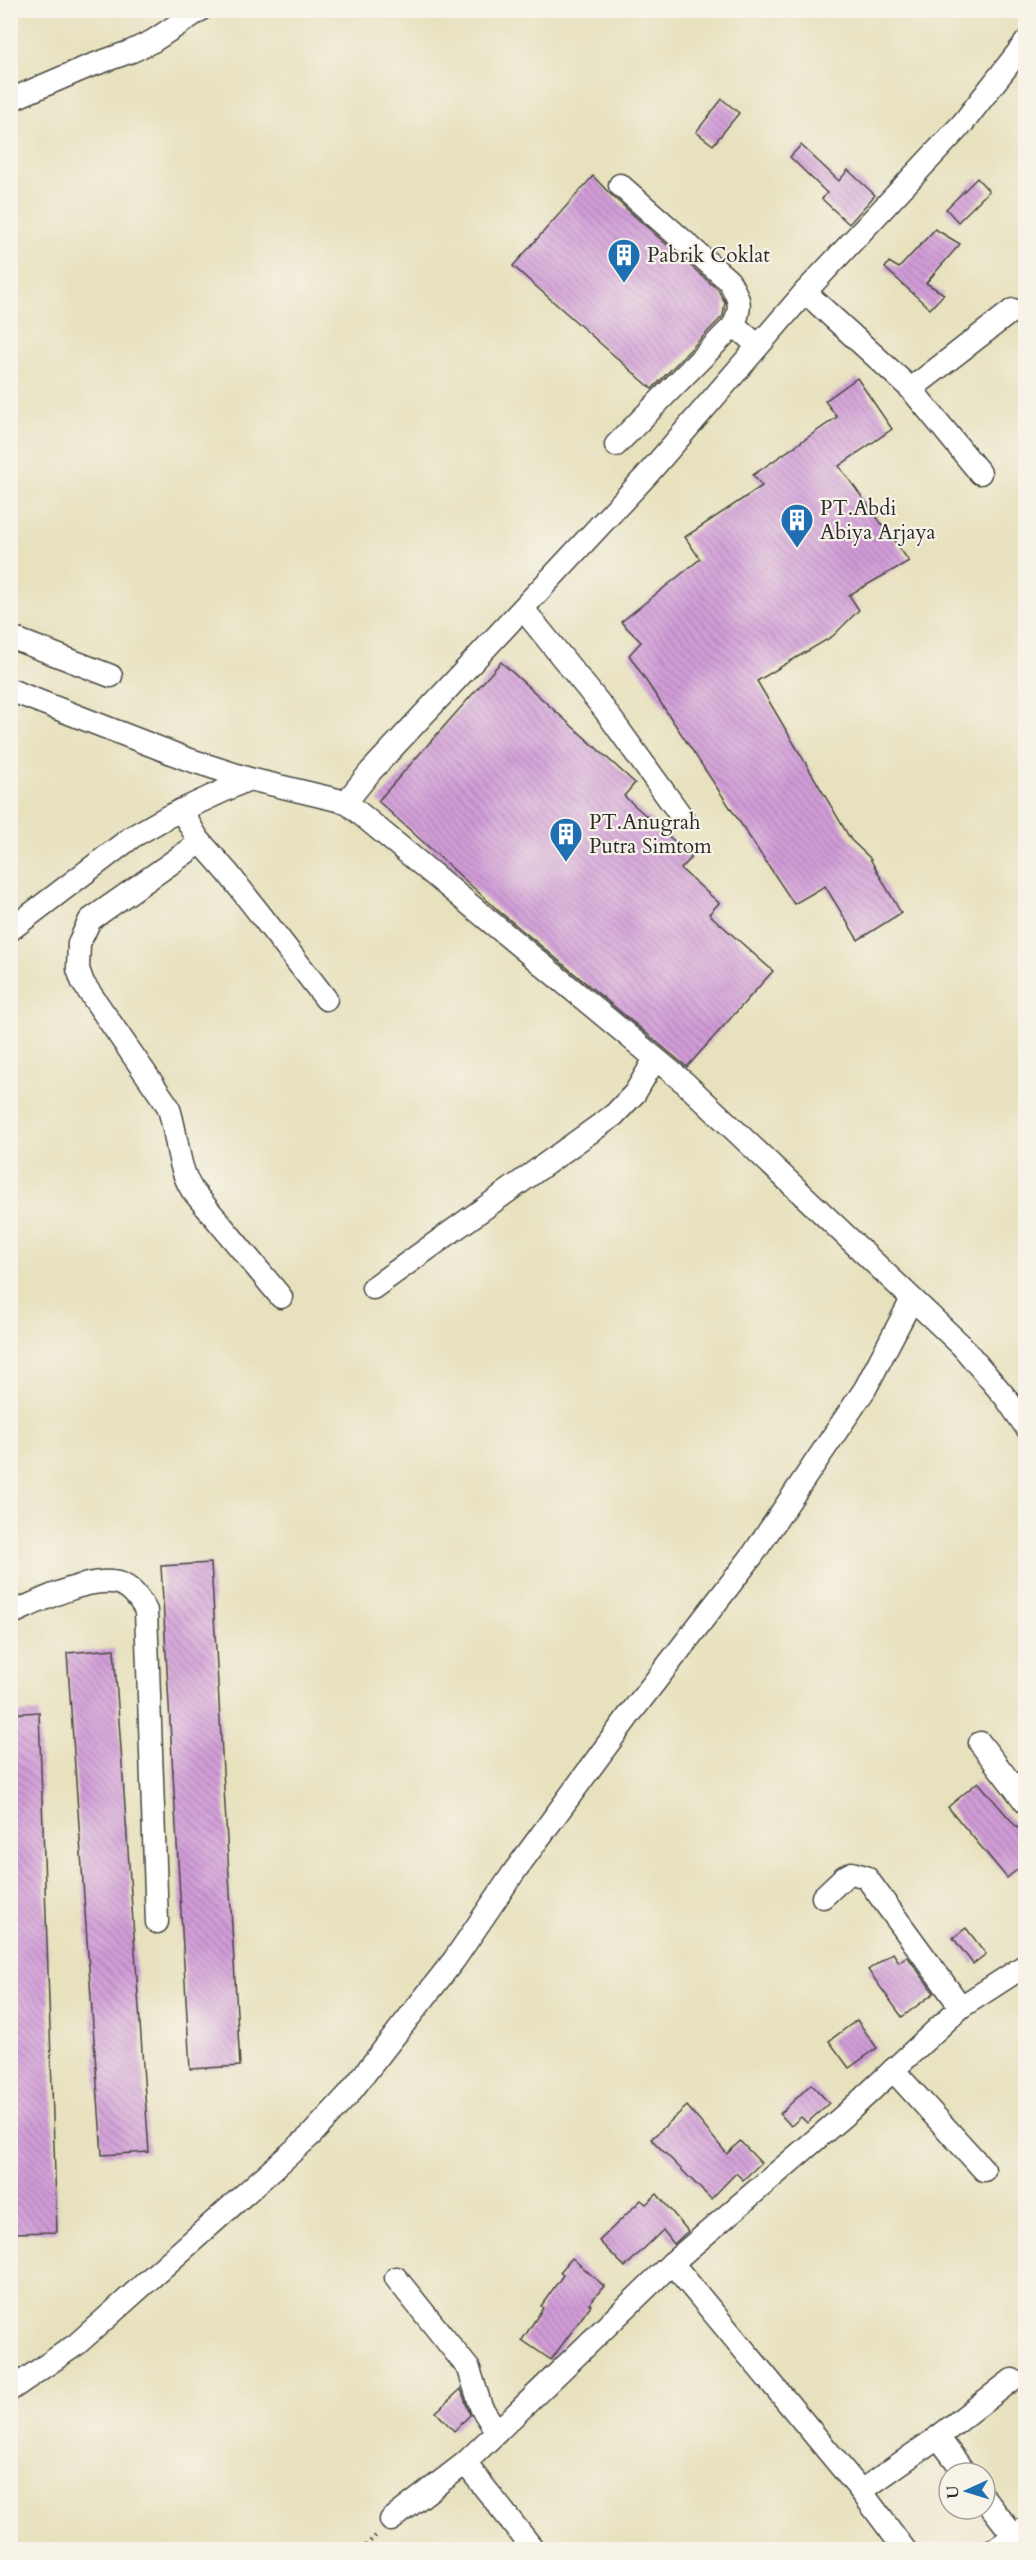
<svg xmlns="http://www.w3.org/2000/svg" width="1036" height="2560" viewBox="0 0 1036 2560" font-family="Cardo,serif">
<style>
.building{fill:url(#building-back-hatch)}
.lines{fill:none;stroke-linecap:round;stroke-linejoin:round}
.minor-casing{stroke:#474641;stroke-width:25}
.path{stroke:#474641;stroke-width:4;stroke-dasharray:1.5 4.5;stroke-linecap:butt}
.minor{stroke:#fff;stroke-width:22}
.labels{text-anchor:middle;stroke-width:4.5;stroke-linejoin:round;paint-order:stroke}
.poi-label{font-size:21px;fill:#2b2b2b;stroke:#f7f3e8;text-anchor:start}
</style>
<defs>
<pattern id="building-back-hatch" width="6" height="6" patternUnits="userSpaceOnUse" patternTransform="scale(1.5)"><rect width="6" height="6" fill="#d19cd8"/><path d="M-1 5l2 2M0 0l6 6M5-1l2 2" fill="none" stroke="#aa7faf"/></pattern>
</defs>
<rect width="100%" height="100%" fill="#f7f3e8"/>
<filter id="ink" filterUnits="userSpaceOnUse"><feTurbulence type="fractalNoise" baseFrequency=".0167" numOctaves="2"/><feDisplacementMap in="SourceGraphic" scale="12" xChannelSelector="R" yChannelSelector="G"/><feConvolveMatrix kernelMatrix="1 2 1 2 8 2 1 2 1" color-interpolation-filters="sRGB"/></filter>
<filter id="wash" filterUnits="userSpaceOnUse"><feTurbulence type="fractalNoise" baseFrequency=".008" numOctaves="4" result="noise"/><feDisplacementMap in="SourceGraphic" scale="24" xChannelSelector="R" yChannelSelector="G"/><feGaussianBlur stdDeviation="1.35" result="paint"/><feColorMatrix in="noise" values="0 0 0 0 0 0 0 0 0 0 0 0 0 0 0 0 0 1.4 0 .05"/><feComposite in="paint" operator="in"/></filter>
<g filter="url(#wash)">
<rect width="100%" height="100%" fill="#e7e1be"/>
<g id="blocks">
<!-- building -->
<g class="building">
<path d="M722 99 739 113 713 145 696 132Z"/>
<path d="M801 145 839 181 848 170 875 195 849 224 822 199 827 193 790 157Z"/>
<path d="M593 176 611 195 718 290 725 302 723 316 652 389 513 266Z"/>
<path d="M977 178 989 191 958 222 946 209Z"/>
<path d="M935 229 960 244 926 283 944 294 930 309 885 268 889 262 899 268Z"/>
<path d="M857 378 892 429 839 466 909 561 849 595 859 610 833 636 757 681 851 840 869 857 901 913 858 940 825 886 794 904 629 655 641 642 621 622 700 559 685 537 762 486 753 475 837 417 825 401Z"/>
<path d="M501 662 635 783 624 796 692 857 681 869 719 903 709 914 773 971 687 1067 500 912 378 801Z"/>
<path d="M211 1563 240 2066 190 2069 161 1566Z"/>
<path d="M114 1649 149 2152 102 2155 67 1653Z"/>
<path d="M39 1712 57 2232 10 2233V1714Z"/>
<path d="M978 1782 1026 1838V1862L1007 1878 948 1807Z"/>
<path d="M966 1928 986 1954 973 1964 953 1938Z"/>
<path d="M893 1953 899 1962 907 1956 934 1993 902 2017 868 1970Z"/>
<path d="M857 2020 877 2048 849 2068 829 2041Z"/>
<path d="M811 2084 829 2103 807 2123 801 2117 791 2126 780 2114Z"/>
<path d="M687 2106 727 2154 740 2141 761 2163 743 2180 736 2173 711 2199 651 2139Z"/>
<path d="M657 2194 688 2231 674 2244 663 2230 625 2267 599 2241 641 2200 646 2204Z"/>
<path d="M572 2258 604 2286 589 2304 591 2305 551 2360 522 2340 543 2308 541 2306 563 2275 560 2272Z"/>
<path d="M461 2389 470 2415 454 2431 436 2412Z"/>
</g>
</g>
</g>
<g filter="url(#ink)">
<use href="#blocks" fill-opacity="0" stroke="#474641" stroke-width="1.5"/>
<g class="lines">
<!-- minor casing -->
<g class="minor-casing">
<g id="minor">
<path d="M1026 42 963 123 805 292 646 476 371 771 346 802 685 1083 961 1345 1006 1398 1026 1427"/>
<path d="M10 100 87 67 132 51 153 41 200 10"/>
<path d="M620 185 729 281C740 300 742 305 734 325"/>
<path d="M805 292 911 389 980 473"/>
<path d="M911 389 1013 310"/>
<path d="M616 445 734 325 757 345"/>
<path d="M523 609 604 709 682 817"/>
<path d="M10 637 111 676"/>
<path d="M10 690 187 759 249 779 346 802"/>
<path d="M181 810 198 839 194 847 90 920 79 943 78 969 83 983 168 1106C178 1134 176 1164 192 1190L281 1297"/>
<path d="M198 839 228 873 326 999"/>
<path d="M10 930 132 837 167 817 249 779"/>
<path d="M373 1288 614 1115 635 1093 655 1059"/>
<path d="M10 1614C38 1602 82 1579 112 1582 129 1583 139 1597 146 1611L157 1922"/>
<path d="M980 1743 1026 1803"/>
<path d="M823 1897 844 1877 852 1873 866 1877 961 2007"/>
<path d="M893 2070 984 2170"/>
<path d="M672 2263 861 2491 905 2550"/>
<path d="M396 2278 469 2369 481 2407 497 2432"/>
<path d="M10 2390 77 2344 311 2135 348 2095 454 1960 514 1872 630 1714 752 1556 865 1389 911 1301"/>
<path d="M938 2437 965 2473"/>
<path d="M465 2463 534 2550"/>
<path d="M861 2491 938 2437 1012 2380"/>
<path d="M985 2499 1014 2536"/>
<path d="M391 2520 465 2463 672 2263 848 2112 961 2007 1026 1965"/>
<path d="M994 2550 1024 2529"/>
</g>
</g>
<!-- path -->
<path class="path" d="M362 2550 378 2533"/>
<!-- minor -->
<use href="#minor" class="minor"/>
</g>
</g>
<!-- icons -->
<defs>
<g id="building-pin" transform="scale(1.725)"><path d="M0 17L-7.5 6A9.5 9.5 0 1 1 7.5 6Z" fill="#1f6fb2" stroke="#f7f3e8"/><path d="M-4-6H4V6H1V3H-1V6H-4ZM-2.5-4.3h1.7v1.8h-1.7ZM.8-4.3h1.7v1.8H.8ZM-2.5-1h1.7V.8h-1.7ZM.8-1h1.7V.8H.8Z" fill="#fff"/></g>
</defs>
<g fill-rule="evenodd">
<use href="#building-pin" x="624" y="255"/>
<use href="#building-pin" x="797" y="520"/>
<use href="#building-pin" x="566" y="834"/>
</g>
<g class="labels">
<!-- poi labels -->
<g class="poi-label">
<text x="647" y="262">Pabrik Coklat</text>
<text x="820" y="515">PT.Abdi<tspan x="820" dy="24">Abiya Arjaya</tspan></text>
<text x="589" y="829">PT.Anugrah<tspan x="589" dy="24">Putra Simtom</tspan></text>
</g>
</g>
<!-- margin -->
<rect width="1036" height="2560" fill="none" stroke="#f7f3e8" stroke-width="36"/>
<!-- north arrow -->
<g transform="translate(967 2491) rotate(266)"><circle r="28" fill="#f7f3e8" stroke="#a5a39c" stroke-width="1.5"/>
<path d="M0-4.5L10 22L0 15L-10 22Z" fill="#1f6fb2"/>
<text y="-9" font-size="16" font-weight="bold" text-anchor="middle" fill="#2b2b2b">U</text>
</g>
</svg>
